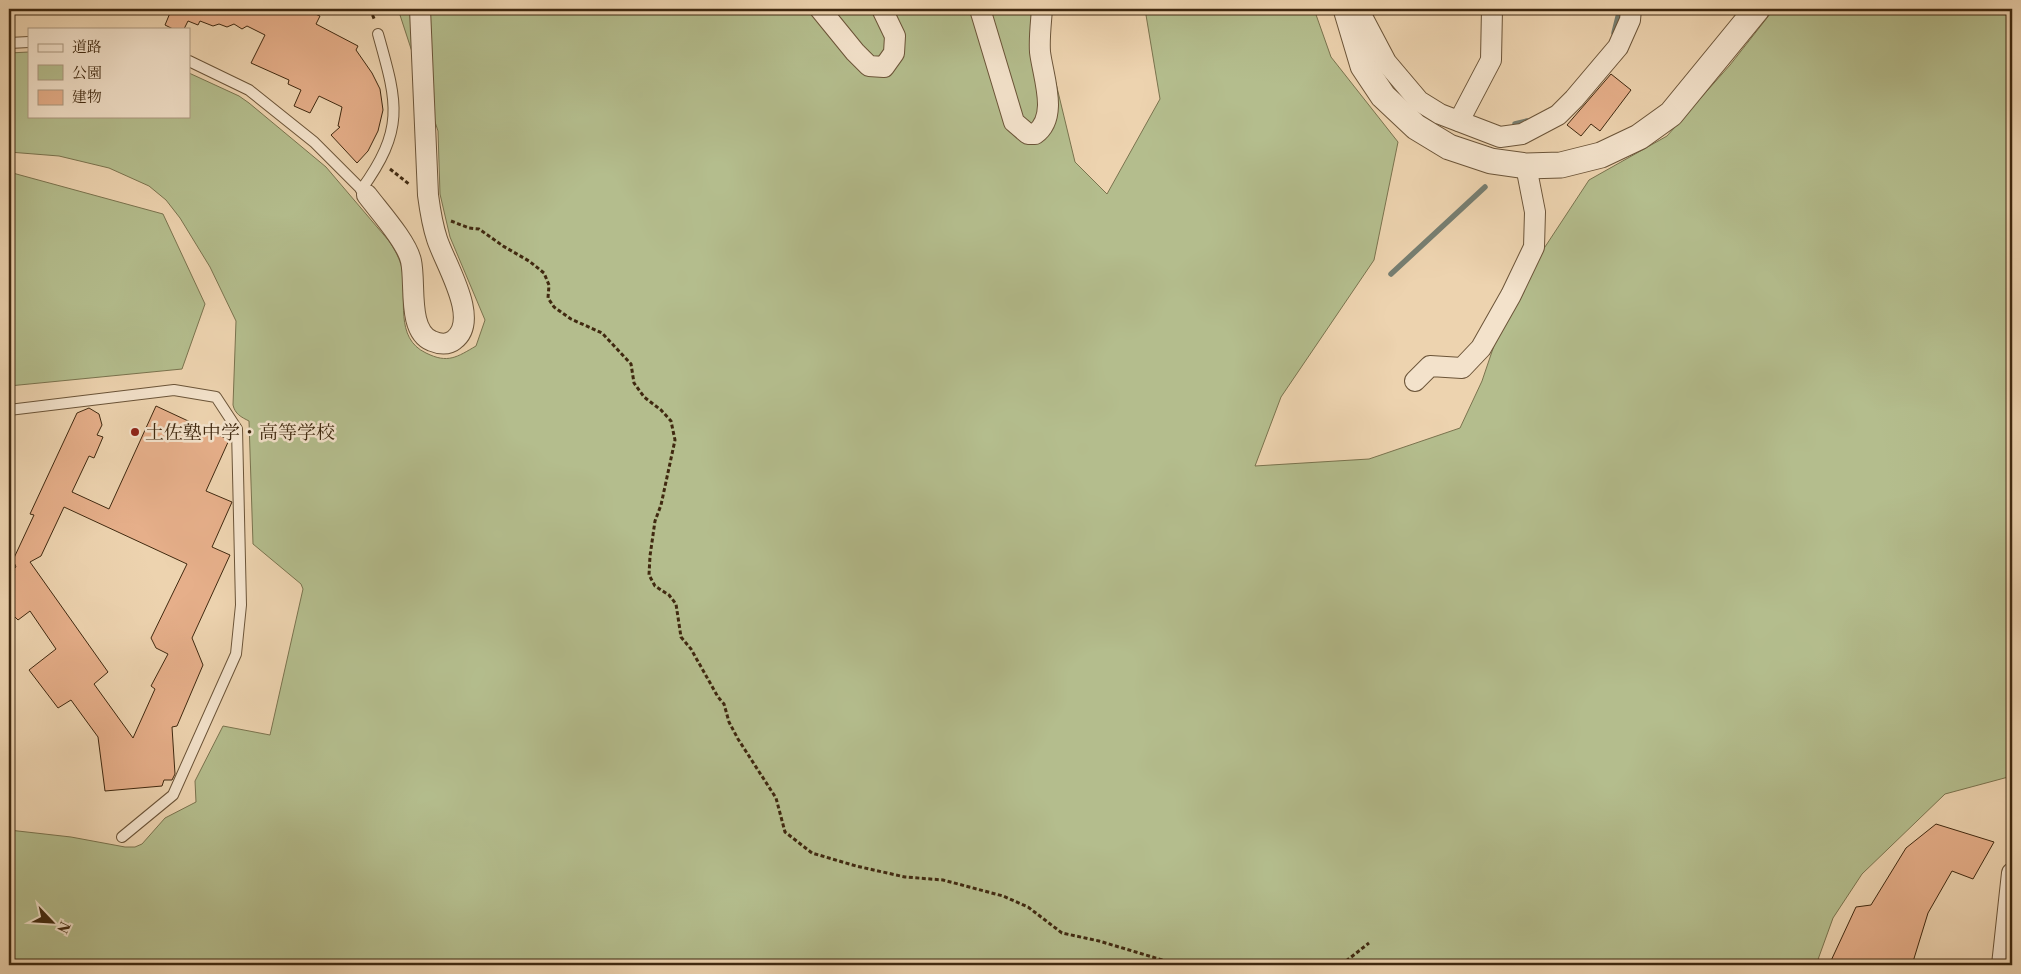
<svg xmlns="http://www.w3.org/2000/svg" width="2021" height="974" viewBox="0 0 2021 974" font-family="'Libre Bodoni','Noto Serif JP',serif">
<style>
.green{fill:#b4bd8d;stroke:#7a734e}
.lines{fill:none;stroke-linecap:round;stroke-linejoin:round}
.stream{stroke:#767e71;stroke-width:5.5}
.building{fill:#e6af8a;stroke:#402910;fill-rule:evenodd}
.service-casing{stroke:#6b5438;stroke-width:12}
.minor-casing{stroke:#6b5438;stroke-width:22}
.tertiary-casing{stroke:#6b5438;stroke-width:27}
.path{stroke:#402910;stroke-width:3;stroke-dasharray:4 2.5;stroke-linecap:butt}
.service{stroke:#f3e2cb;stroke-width:10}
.minor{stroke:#f3e2cb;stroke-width:20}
.tertiary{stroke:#f3e2cb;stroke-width:25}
.poi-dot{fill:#8f2418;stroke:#f3e2cb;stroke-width:2}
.labels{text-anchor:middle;stroke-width:5;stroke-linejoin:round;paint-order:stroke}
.poi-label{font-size:19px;fill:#402910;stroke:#f3e2cb;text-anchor:start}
</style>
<rect width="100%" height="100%" fill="#edd3af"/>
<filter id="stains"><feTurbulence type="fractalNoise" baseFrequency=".004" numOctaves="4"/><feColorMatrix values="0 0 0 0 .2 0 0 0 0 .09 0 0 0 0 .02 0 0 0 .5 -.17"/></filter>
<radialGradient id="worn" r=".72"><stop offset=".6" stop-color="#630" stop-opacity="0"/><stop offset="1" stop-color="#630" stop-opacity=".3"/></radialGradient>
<!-- green -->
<g class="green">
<path d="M398 9H1038L1075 162 1107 194 1160 99 1145 9H1314L1331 57 1398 142 1374 260 1281 397 1255 466 1369 459 1460 428 1482 381 1502 322 1541 253 1589 180 1667 136 1730 65 1774 9H2012V776L1945 794 1862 874 1833 918 1816 965H9V830L71 837 125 847H135L142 844 165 818 196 802 195 781 223 726 270 735 303 589 301 584 253 544 249 421C241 417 235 414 233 405L236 321 210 267 180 218 166 200 149 186 109 168 59 156 9 152V53L29 52V116H189V73L239 96 249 103 326 167 389 241C395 250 400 259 402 269 407 299 394 338 426 353 448 364 457 357 476 346L485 320 450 237 440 194 438 131Z"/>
<path d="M9 172 163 214 205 304 182 369 9 386Z"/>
</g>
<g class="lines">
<!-- stream -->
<g class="stream">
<path d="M1614 33 1620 9"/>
<path d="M1515 124 1527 121"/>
<path d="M1391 274 1485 187"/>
</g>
</g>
<!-- building -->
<g class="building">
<path d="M161 9H303L320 16 316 24 358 46 356 50 372 73 380 89 383 110 378 131 368 151 357 163 331 135 340 127 338 126 342 107 319 96 310 113 294 106 301 90 288 84 289 80 251 63 265 35 247 26 242 29 234 24 227 27 219 24 213 26 200 21 198 25 188 21 184 29H173L165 25 170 13Z"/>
<path d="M1611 74 1631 90 1600 131 1591 124 1581 136 1567 125Z"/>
<path d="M156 406 229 440 206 491 232 502 212 547 230 555 192 638 203 665 177 726 172 727 175 774 172 780H164L162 786 105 791 98 737 71 700 58 708 29 670 56 649 30 611 18 620 9 611V572L16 567 13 560 34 515 30 514 77 413 89 408 99 414 102 425 97 435 103 437 94 458 89 456 72 492 109 509ZM64 507 187 564 151 638 156 648 168 654 151 686 155 689 133 738 94 684 108 672 30 562 41 556Z"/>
<path d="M1936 824 1994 842 1973 879 1952 871 1928 913 1912 965H1874L1864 960 1861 965H1829L1856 907 1871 905 1906 848Z"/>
</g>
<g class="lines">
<!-- service casing -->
<g class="service-casing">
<g id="service">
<path d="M9 43 29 42"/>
<path d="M189 61 249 90 314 142 367 195"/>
<path d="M361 190C406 128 397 102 378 34"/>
<path d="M9 410 174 390 216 397 237 429 241 605 236 654 173 795 122 837"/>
</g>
</g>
<!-- minor casing -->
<g class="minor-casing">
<g id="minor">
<path d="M820 9 855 52 869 66 884 67 894 53 895 36 882 9"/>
<path d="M980 9 1014 122 1028 134H1035C1059 117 1043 77 1040 52 1039 38 1041 23 1042 9"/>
<path d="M1358 9 1386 62 1419 101 1440 114 1500 137 1522 134 1558 115 1574 99 1618 47 1630 20 1631 9"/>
<path d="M1459 121 1491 60 1492 9"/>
<path d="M367 195C379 211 407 242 411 261 416 283 407 331 432 341 439 344 448 345 454 340 481 320 445 264 437 239 432 224 430 210 428 195L420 9"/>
<path d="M1415 381 1430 366 1462 368 1481 348 1511 295 1534 247 1535 212 1526 166"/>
<path d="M2002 965 2012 873"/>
</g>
</g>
<!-- tertiary casing -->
<g class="tertiary-casing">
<path id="tertiary" d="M1346 9 1363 66 1383 96 1416 127 1449 147 1491 161 1526 166 1561 165 1601 155 1639 137 1671 114 1757 9"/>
</g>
<!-- path -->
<g class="path">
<path d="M370 9 375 21"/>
<path d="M390 169 409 184"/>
<path d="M451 221 469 228 479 229 503 246 529 261 544 273 549 285 548 298 554 307 571 319 602 333 631 364 634 383 644 397 661 410 671 421 675 440 661 505 655 521 650 556 649 575 655 586 669 595 676 604 681 637 691 649 718 697 724 704 729 722 738 739 776 798 785 832 812 853 856 866 905 877 943 880 1003 896 1028 907 1062 933 1099 941 1179 965"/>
<path d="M1341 965 1369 943"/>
</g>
<!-- service -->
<use href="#service" class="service"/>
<!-- minor -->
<use href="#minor" class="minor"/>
<!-- tertiary -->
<use href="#tertiary" class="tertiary"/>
</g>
<!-- markers -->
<circle class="poi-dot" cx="135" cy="432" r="5"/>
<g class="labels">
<!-- poi labels -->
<g class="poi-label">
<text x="145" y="439">土佐塾中学・高等学校</text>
</g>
</g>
<!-- margin -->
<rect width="2021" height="974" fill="none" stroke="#edd3af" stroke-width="30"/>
<rect x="10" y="10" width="2001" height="954" fill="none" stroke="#402910" stroke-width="2.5"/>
<rect x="15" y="15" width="1991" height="944" fill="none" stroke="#402910"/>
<!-- legend -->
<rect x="28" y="28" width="162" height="90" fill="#f3e2cb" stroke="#ab9880"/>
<rect x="38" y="44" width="25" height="8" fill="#f3e2cb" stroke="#ab9880"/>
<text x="72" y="52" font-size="15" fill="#402910">道路</text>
<rect x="38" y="65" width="25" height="15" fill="#b4bd8d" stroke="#ab9880"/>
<text x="72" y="78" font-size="15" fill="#402910">公園</text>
<rect x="38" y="90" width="25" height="15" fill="#e6af8a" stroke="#ab9880"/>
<text x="72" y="102" font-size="15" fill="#402910">建物</text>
<!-- north arrow -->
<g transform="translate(52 922) rotate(115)" stroke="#f3e2cb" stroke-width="4" paint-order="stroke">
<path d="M0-4L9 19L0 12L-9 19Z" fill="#402910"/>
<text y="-8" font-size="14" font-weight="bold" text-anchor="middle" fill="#402910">N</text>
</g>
<rect width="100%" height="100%" filter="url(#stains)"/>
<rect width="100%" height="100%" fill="url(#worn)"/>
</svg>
